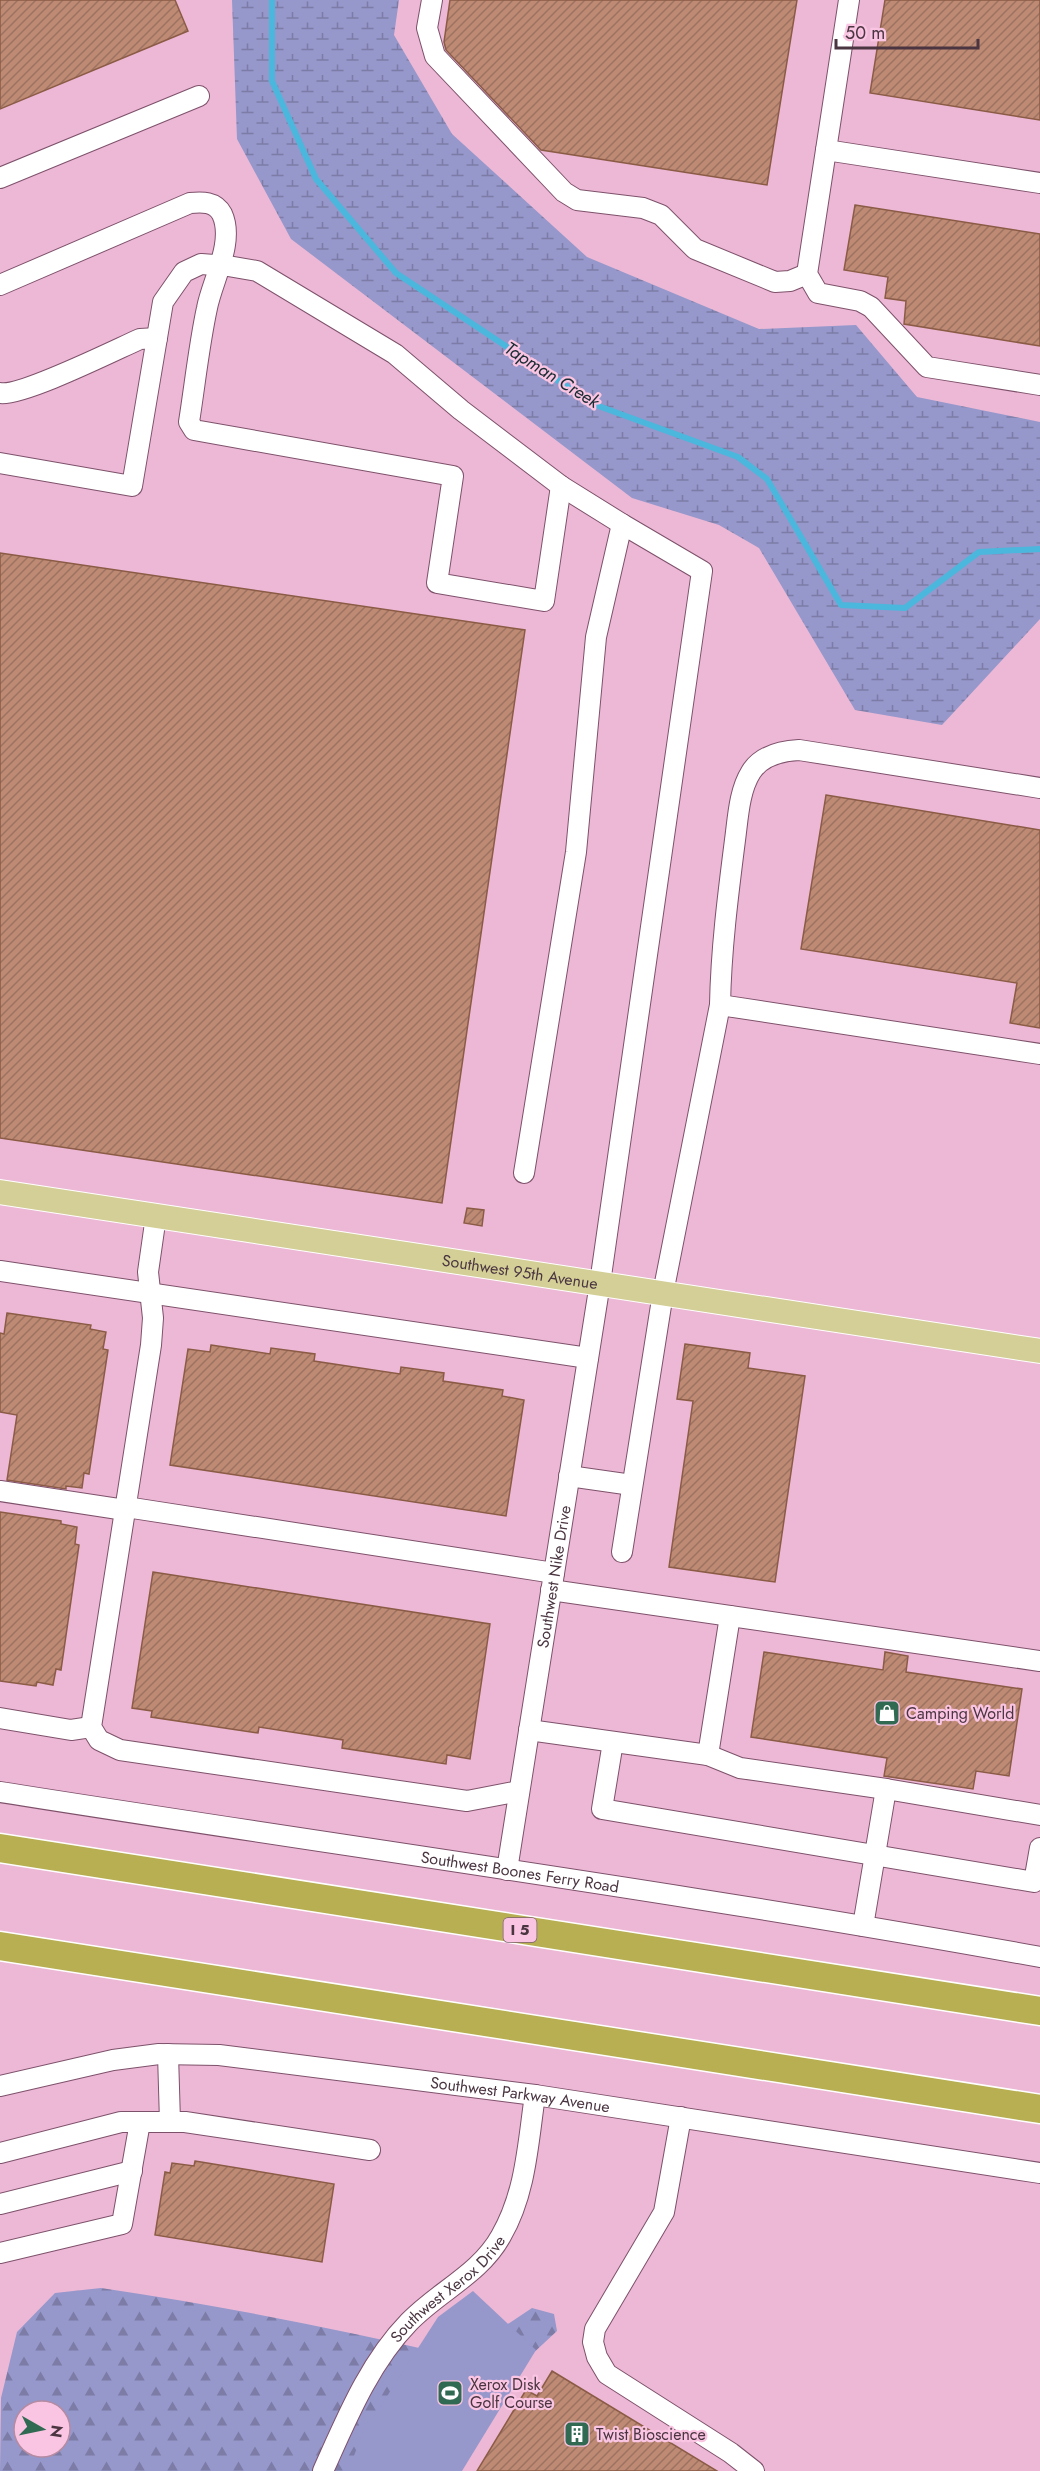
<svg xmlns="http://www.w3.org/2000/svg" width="1040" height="2471" viewBox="0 0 1040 2471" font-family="Jost,sans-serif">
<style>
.forest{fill:url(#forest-firs);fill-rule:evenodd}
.wetland{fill:url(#wetland-marsh)}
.green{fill:#9697cb}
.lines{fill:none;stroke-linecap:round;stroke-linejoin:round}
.stream{stroke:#4cb7dc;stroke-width:6}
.building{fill:url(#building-hatch);stroke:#8b5b46;stroke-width:1.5}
.minor-casing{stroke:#7e516b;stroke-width:22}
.major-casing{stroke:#fff;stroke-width:26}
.highway-casing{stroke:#fff;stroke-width:31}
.minor{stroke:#fff;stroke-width:20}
.major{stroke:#d4cf97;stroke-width:24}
.highway{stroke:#b7af52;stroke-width:28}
.labels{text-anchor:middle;stroke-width:4.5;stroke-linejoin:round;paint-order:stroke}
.shield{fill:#fac5e2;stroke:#7f6071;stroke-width:1.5}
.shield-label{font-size:15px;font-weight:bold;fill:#4a3541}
.street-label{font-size:16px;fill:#4a3541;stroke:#fac5e2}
.poi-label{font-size:16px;fill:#4a3541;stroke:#fac5e2;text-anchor:start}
.water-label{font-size:18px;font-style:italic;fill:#192c33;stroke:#fac5e2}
</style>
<defs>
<pattern id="forest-firs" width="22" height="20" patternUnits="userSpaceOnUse" patternTransform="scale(1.5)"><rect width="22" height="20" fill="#9697cb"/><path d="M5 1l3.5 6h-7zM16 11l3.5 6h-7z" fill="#7c7ca6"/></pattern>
<pattern id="wetland-marsh" width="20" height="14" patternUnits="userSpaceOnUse" patternTransform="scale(1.5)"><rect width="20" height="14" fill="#9697cb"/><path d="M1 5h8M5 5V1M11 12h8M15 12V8" fill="none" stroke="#7c7ca6"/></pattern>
<pattern id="building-hatch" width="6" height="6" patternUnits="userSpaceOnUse" patternTransform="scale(1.5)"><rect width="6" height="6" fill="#be8a74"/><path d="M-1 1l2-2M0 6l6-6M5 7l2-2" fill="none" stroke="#9c7261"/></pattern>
</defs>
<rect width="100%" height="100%" fill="#ecb8d5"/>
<!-- forest -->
<path class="forest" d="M101 2288C222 2306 340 2329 458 2357L532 2308 554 2314 557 2331 515 2370 457 2471H0L1 2398 17 2332 55 2293ZM24 2411H60V2447H24Z"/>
<!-- wetland -->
<path class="wetland" d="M232 0H399L394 35 452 134 587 257 759 329 856 325 917 397 1040 422V619L942 725 855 710 759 548 719 525 632 498 291 239 237 139Z"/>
<!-- green -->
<path class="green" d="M473 2291 536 2350 462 2471H348L362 2435 438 2317Z"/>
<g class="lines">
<!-- stream -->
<path class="stream" d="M272 0V81L316 179 396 273 593 404 738 457 767 479 841 605 905 608 979 552 1040 549"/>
</g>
<!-- building -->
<g class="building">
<path d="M0 0H175L188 31 0 109Z"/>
<path d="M450 0H797L767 185 541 150 446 50 444 42Z"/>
<path d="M885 0H1040V120L870 93Z"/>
<path d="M855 205 1040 234V346L904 324 906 301 885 298 888 277 844 270Z"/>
<path d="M0 553 525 630 442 1203 0 1138Z"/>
<path d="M826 795 1040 830V1028L1010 1023 1017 983 801 949Z"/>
<path d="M467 1208 484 1210 482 1226 464 1223Z"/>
<path d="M7 1313 91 1325 90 1329 106 1332 103 1349 108 1350 89 1474 84 1473 82 1488 66 1486V1489L7 1480 17 1415 0 1412V1333L4 1334Z"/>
<path d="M685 1344 750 1353 748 1368 805 1376 775 1582 669 1567 693 1401 677 1399Z"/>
<path d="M211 1345 270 1354 271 1348 315 1354 314 1361 400 1374 401 1367 444 1373 443 1381 503 1390 502 1396 524 1400 506 1516 170 1465 188 1349 210 1352Z"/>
<path d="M0 1512 61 1521V1524L77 1527 75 1544 79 1545 61 1670 56 1669 53 1685 37 1682 36 1686 0 1681Z"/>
<path d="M153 1572 490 1624 470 1759 447 1755 446 1764 342 1748 343 1740 259 1727 258 1733 151 1717 152 1711 132 1708Z"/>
<path d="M764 1652 883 1670 885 1652 908 1656 906 1672 1022 1689 1009 1776 976 1771 973 1789 884 1776 887 1758 751 1737Z"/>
<path d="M195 2161 334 2184 322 2262 155 2235 165 2172 170 2173 172 2163 194 2166Z"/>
<path d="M552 2371 717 2471H477L526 2390 537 2396Z"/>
</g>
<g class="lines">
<!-- minor casing -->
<g class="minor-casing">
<g id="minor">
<path d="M432 0 427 28 435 56 564 192 577 200 643 208 661 215 695 249 775 282 790 281 807 274"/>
<path d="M849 0 807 274 818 293 860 301 871 307 927 367 1040 385"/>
<path d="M826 150 1040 183"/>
<path d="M0 178 199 96"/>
<path d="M0 285 190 203C202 202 215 201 222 214 235 242 212 281 207 308 199 345 195 384 189 422L194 430 453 476 437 583 544 601 561 486"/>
<path d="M0 393C21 397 115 350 140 339L157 338"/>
<path d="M0 463 132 486 163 302 184 272 201 264 228 266 257 271 395 354 461 410 561 486 622 524"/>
<path d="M720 1005 1040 1054"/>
<path d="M156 1216 148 1272 153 1318 151 1345 91 1727 99 1740 120 1750 467 1801 519 1791"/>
<path d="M0 1271 588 1358"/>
<path d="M569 1476 632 1485"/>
<path d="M0 1491 125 1510"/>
<path d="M126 1507 554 1573"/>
<path d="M622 1552 663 1293 720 1005C721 950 728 895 735 840 738 818 739 791 751 772 761 756 781 751 799 750L1040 788"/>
<path d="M551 1590 1040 1661"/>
<path d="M0 1718 71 1730 91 1727"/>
<path d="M529 1730 708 1755 740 1768 886 1789"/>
<path d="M613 1742 602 1809 1034 1882 1040 1848"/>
<path d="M708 1755 730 1616"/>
<path id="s1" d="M0 1792C347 1847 695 1894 1040 1957"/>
<path id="s2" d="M507 1870 600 1283 702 571 622 524 596 637 576 852 524 1173"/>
<path d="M863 1926 886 1789 1040 1815"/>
<path d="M168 2054 170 2122"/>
<path id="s3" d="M0 2086 113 2060 159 2054 219 2055 535 2095 1040 2173"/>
<path d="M681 2117 664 2212 595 2329 593 2342 597 2357 607 2374 731 2453 754 2471"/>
<path d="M0 2153 121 2122H185L370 2150"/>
<path d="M0 2204 132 2171"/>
<path d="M0 2253 122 2224 140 2122"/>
<path id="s4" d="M323 2471C346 2420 369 2363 409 2322 439 2291 480 2274 501 2236 526 2193 528 2143 535 2095"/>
</g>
</g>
<!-- major casing -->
<g class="major-casing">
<g id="major">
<path id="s5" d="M0 1192 1040 1351"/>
</g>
</g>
<!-- highway casing -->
<g class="highway-casing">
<g id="highway">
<path d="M0 1848 1040 2011"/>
<path d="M0 1946 1040 2109"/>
</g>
</g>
<!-- minor -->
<use href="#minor" class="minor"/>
<!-- major -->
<use href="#major" class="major"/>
<!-- highway -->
<use href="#highway" class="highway"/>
</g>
<!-- icons -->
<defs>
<g id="shop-square" transform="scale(1.35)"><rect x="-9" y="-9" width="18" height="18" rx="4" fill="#316a53" stroke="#fac5e2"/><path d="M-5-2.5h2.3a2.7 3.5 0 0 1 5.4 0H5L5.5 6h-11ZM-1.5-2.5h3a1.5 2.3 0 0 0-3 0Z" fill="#fff"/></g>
<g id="stadium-square" transform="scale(1.35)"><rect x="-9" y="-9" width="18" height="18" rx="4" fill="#316a53" stroke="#fac5e2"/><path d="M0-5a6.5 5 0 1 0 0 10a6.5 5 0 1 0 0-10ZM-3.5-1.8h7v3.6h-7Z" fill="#fff"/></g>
<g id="building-square" transform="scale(1.35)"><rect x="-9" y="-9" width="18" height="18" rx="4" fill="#316a53" stroke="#fac5e2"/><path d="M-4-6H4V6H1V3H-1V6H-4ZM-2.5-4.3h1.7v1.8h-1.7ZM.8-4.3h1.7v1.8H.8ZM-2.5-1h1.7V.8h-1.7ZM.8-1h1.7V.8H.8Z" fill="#fff"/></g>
</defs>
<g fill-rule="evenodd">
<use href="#shop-square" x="887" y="1713"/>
<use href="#stadium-square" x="450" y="2393"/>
<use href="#building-square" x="577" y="2434"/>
</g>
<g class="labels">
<!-- shield labels -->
<rect class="shield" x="503.5" y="1918" width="33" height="24" rx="4.5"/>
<g class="shield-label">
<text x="520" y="1935">I 5</text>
</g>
<!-- street labels -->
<g class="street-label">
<text dy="6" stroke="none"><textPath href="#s5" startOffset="526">Southwest 95th Avenue</textPath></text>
<text dy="6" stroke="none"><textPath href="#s2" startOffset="297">Southwest Nike Drive</textPath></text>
<text dy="6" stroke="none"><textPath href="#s1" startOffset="526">Southwest Boones Ferry Road</textPath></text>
<text dy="6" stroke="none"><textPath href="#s3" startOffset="526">Southwest Parkway Avenue</textPath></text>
<text dy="6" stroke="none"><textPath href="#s4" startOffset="224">Southwest Xerox Drive</textPath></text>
</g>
<!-- poi labels -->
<g class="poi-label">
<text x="906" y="1719">Camping World</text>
<text x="470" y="2390">Xerox Disk<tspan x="470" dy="18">Golf Course</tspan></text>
<text x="596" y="2440">Twist Bioscience</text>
</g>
<!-- water labels -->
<g class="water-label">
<text transform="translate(552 375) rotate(32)" y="6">Tapman Creek</text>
</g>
</g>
<!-- north arrow -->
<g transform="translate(42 2429) rotate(99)"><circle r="28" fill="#fac5e2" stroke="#b48ba2" stroke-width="1.5"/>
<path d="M0-4.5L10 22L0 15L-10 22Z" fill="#316a53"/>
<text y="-9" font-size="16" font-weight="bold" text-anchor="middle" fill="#4a3541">N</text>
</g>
<!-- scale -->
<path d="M836 39v9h142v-9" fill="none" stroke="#4a3541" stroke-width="3"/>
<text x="845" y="39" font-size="18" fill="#4a3541" stroke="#fac5e2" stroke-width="4.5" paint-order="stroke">50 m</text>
</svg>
